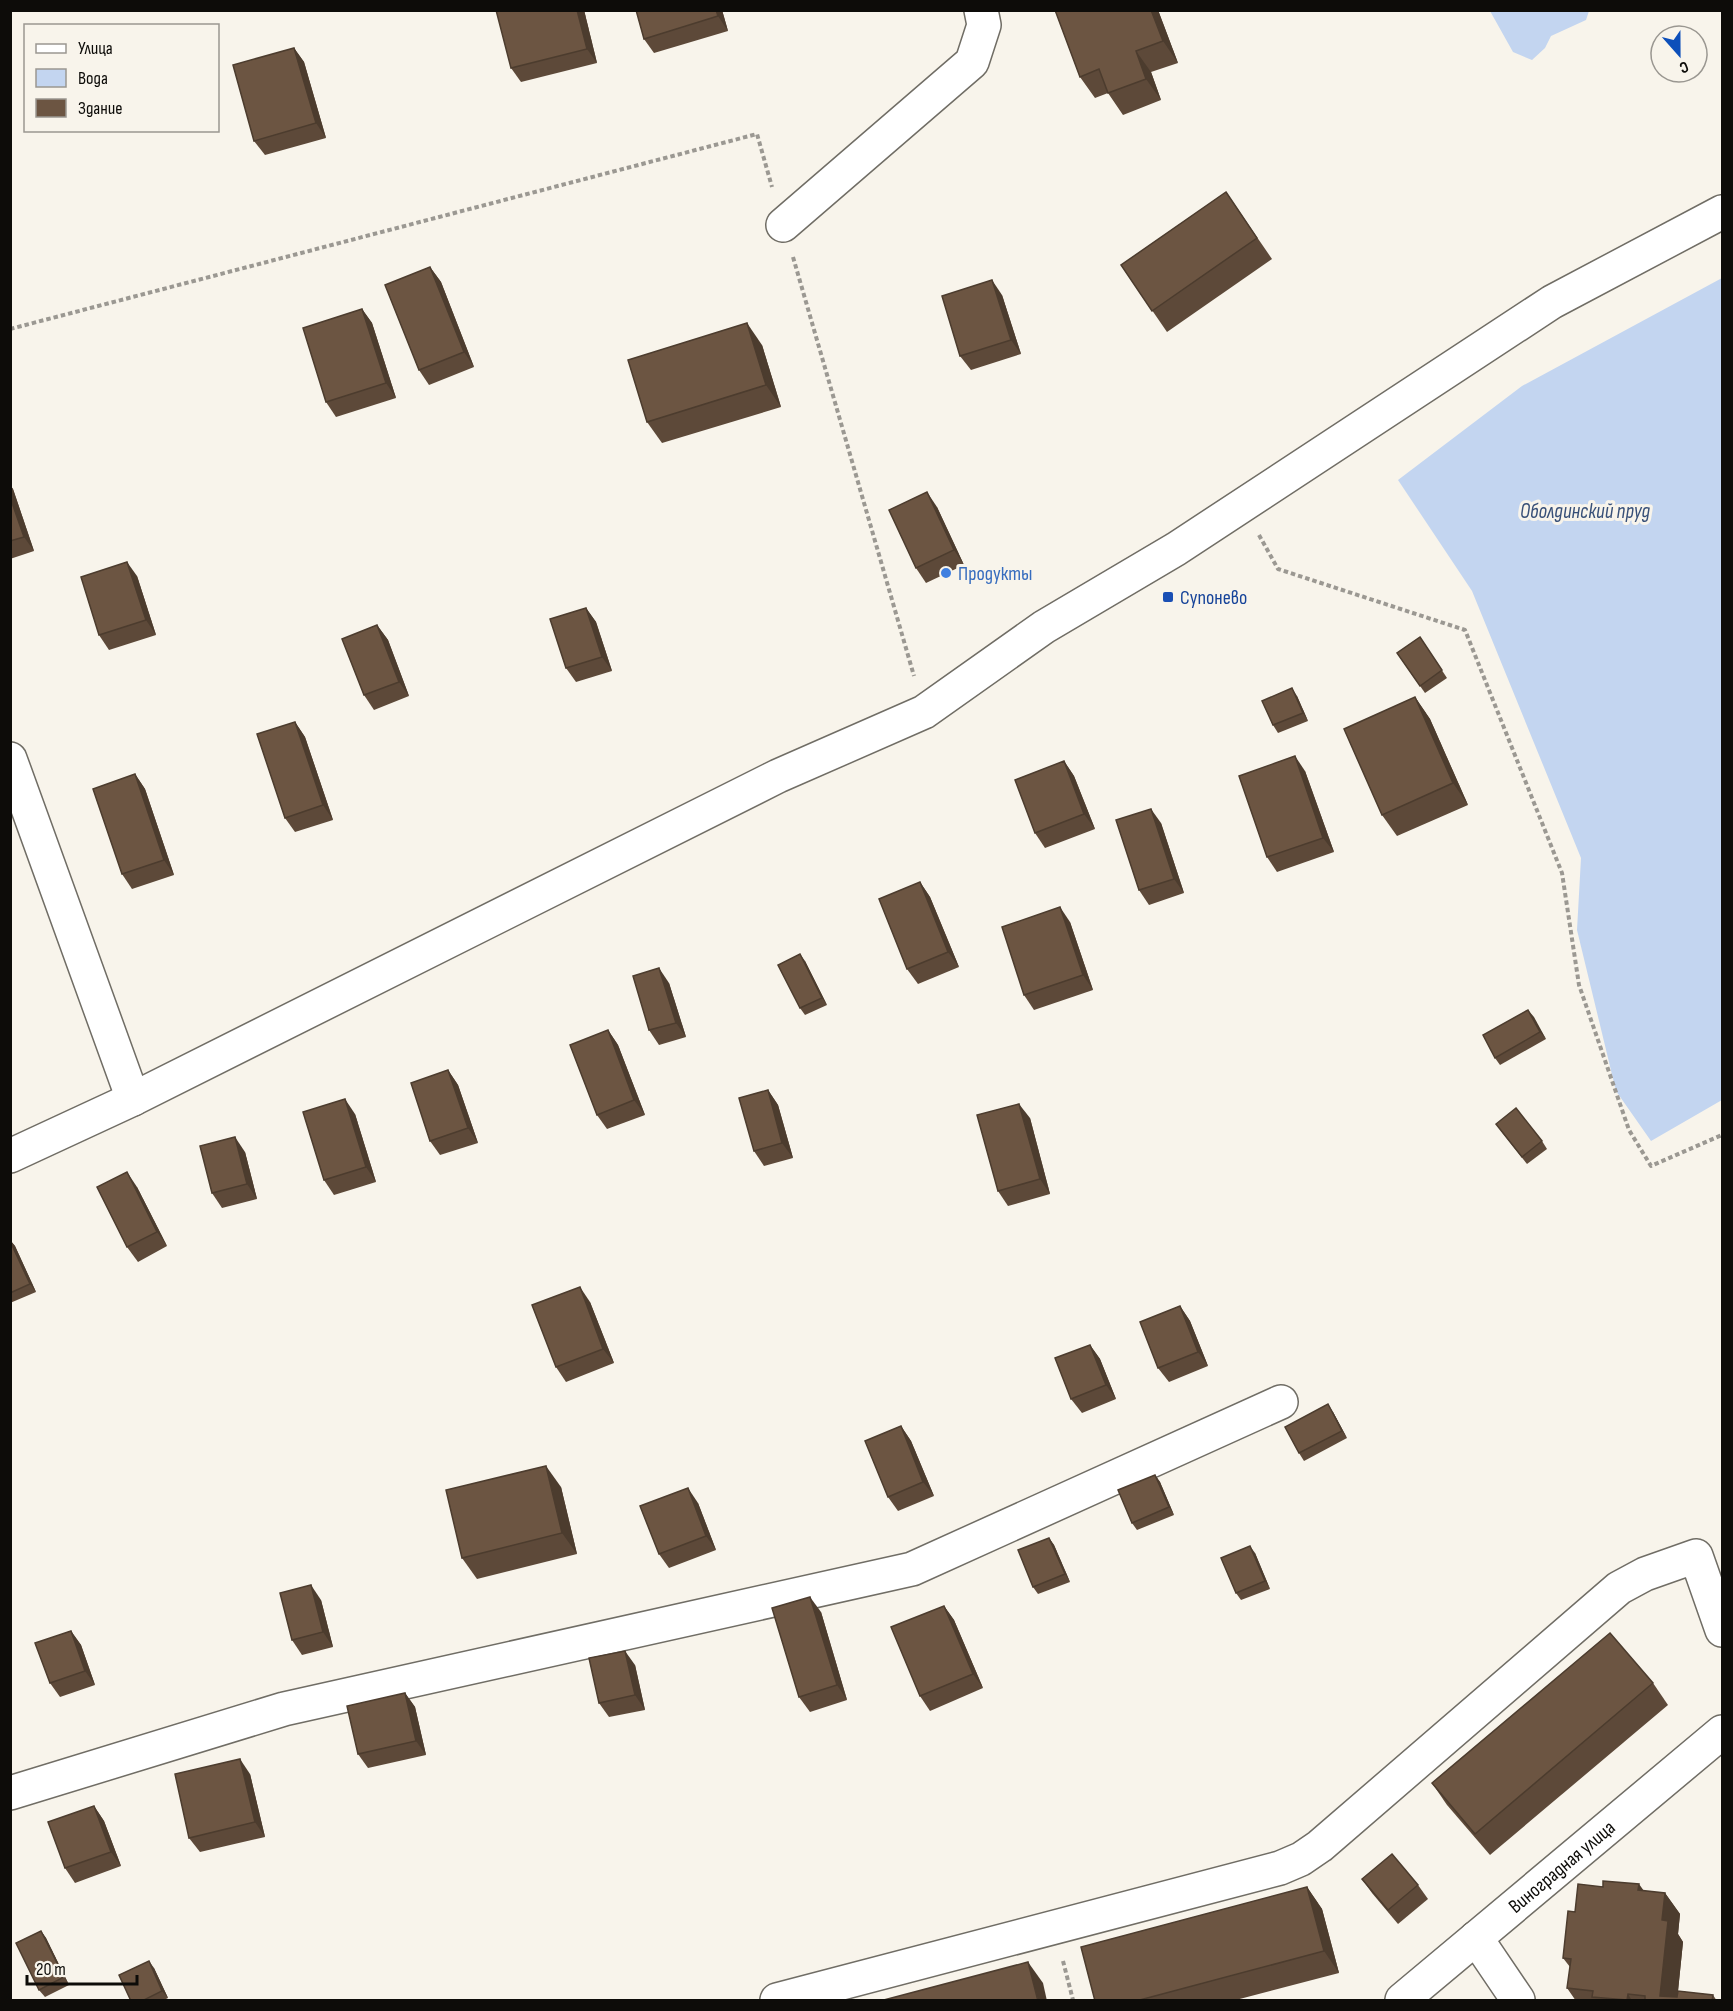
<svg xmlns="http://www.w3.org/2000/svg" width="1733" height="2011" viewBox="0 0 1733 2011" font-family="'Sofia Sans Condensed',sans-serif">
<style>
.water{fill:#c3d5f0}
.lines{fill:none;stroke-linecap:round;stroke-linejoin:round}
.minor-casing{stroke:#706d65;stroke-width:36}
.path{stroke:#9b9892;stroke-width:4;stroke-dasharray:4.5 3;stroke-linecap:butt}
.minor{stroke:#fff;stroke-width:33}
.wall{fill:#5d4939}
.shaded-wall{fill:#4c3c2e}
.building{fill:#6c5542;stroke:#4c3c2e;stroke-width:1.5}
.shop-dot{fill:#3f7fe0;stroke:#f8f4eb;stroke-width:2}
.transit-dot{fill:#1a4fb4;stroke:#f8f4eb;stroke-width:2}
.labels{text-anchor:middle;stroke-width:6;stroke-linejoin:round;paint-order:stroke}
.shop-label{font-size:20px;fill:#366cbe;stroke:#f8f4eb;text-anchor:start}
.transit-label{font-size:20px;fill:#164399;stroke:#f8f4eb;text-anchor:start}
.street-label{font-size:20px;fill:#0d0c09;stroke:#f8f4eb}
.water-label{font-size:21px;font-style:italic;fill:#385078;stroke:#f8f4eb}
</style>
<rect width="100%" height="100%" fill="#f8f4eb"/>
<!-- water -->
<g class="water">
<path d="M1490 11H1589L1586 20 1551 36 1545 48 1532 60 1513 52Z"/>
<path d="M1722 278V1100L1651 1141 1616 1091 1577 930 1581 858 1472 591 1398 480 1522 386Z"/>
</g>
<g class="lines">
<!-- minor casing -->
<g class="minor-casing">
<g id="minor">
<path d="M783 225 972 62 984 25 981 10"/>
<path d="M10 759 133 1099"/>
<path d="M10 1156 133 1099 778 776 924 712 1044 627 1176 549 1552 302 1722 212"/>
<path d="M10 1793 284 1709 912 1569 1281 1402"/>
<path d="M1476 1938 1518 2000"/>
<path d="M777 2000 1280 1868 1301 1859 1320 1846 1619 1588 1645 1574 1696 1556 1722 1630"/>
<path id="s1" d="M1402 2000 1722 1732"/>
</g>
</g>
<!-- path -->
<g class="path">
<path d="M793 257 914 676"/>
<path d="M10 329 757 134 772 187"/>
<path d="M1259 535 1278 569 1465 630 1562 873 1579 985 1629 1130 1651 1166 1722 1135"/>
<path d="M1063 1961 1073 2000"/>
</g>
<!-- minor -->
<use href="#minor" class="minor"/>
</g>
<!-- wall -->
<g class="wall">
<path d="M584 10 597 63 521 82 511 68Z"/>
<path d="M636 10H722L728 31 654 53 644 39Z"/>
<path d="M1055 10H1158L1178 63 1151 72 1161 100 1123 115 1108 93 1095 98 1080 77Z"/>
<path d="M294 48 304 62 326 138 265 155 254 141Z"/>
<path d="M1226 192 1272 259 1167 332 1121 265Z"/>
<path d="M430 267 441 282 474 367 429 385 419 370Z"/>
<path d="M1002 295 1021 354 971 370 960 356Z"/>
<path d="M362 309 372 323 396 398 336 417 326 402Z"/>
<path d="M762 345 781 407 662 443 647 422Z"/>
<path d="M10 485 13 489 34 551 10 559Z"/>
<path d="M937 507 964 565 926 583 916 568Z"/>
<path d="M137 576 156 635 109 650 99 635Z"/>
<path d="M586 608 596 622 612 671 576 682 566 668Z"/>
<path d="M377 625 388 640 409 696 374 710 364 695Z"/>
<path d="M1420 637 1447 678 1425 693 1397 653Z"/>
<path d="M1297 696 1308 721 1278 733 1273 725Z"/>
<path d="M1415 697 1430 719 1468 805 1397 836 1382 815Z"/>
<path d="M295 722 305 737 333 820 295 832 285 818Z"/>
<path d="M1064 761 1074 776 1095 829 1045 848 1035 833Z"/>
<path d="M1305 771 1334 852 1277 872 1267 857Z"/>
<path d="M135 774 145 789 174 875 132 889 122 874Z"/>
<path d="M1161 823 1184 893 1149 905 1139 890Z"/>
<path d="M920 882 930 897 959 967 918 984 907 969Z"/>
<path d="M1070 922 1093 990 1034 1010 1024 995Z"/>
<path d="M805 961 827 1005 805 1015 800 1008Z"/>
<path d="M669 983 686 1037 659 1045 649 1030Z"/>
<path d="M1528 1010 1546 1039 1500 1065 1495 1058Z"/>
<path d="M608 1030 618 1045 645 1115 607 1129 597 1115Z"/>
<path d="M448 1070 458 1085 478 1143 440 1155 430 1141Z"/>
<path d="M768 1090 778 1105 793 1158 764 1166 754 1151Z"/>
<path d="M355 1114 376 1182 334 1195 324 1180Z"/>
<path d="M1030 1118 1050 1194 1008 1206 998 1191Z"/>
<path d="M1501 1131 1542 1141 1547 1149 1527 1164Z"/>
<path d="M245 1152 257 1199 222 1208 212 1193Z"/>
<path d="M137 1187 167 1246 138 1262 127 1247Z"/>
<path d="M10 1240 15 1246 36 1292 10 1303Z"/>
<path d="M590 1302 614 1363 566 1382 556 1367Z"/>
<path d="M1180 1306 1190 1321 1208 1366 1169 1382 1158 1368Z"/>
<path d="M1090 1345 1100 1359 1116 1399 1082 1413 1071 1399Z"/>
<path d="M1333 1412 1347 1438 1304 1461 1299 1453Z"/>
<path d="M901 1426 911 1441 934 1496 898 1511 888 1497Z"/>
<path d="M1155 1475 1160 1482 1174 1515 1137 1530 1132 1523Z"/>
<path d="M561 1487 577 1554 477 1579 462 1558Z"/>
<path d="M698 1503 716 1550 669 1568 659 1554Z"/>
<path d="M1049 1538 1054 1545 1070 1582 1038 1594 1033 1587Z"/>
<path d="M1255 1553 1270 1589 1241 1600 1236 1593Z"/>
<path d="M321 1600 333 1647 302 1655 292 1640Z"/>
<path d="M944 1606 954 1620 983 1688 930 1711 920 1696Z"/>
<path d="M821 1612 847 1700 810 1712 799 1697Z"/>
<path d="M71 1631 81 1645 95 1685 60 1697 50 1683Z"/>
<path d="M635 1665 645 1710 609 1717 599 1703Z"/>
<path d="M1653 1683 1668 1705 1490 1855 1447 1805 1432 1783Z"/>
<path d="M405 1693 415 1707 426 1755 368 1768 358 1754Z"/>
<path d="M250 1774 265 1837 200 1852 189 1838Z"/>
<path d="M94 1806 104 1821 121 1866 75 1883 65 1868Z"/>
<path d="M1362 1879 1418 1885 1428 1899 1398 1924 1372 1893Z"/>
<path d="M1307 1887 1322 1909 1339 1973 1232 2001H1095Z"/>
<path d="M1643 1891 1665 1893 1680 1914 1678 1934 1683 1942 1678 1991 1713 1995 1717 2001H1576L1567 1988 1570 1967 1563 1958 1575 1912Z"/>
<path d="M41 1931 46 1938 69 1985 45 1997 39 1990Z"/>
<path d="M154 1968 168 1998 162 2001H131Z"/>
</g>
<!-- shaded-wall -->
<g class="shaded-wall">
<path d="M577 10H584L597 63 587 49Z"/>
<path d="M716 10H722L728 31 718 16Z"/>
<path d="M1151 10H1158L1178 63 1163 41Z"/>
<path d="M294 48 304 62 326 138 316 123Z"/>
<path d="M1136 51 1151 72 1161 100 1146 79Z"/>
<path d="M430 267 441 282 474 367 464 352Z"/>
<path d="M992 280 1002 295 1021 354 1011 340Z"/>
<path d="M362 309 372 323 396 398 386 383Z"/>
<path d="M747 323 762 345 781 407 766 385Z"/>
<path d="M10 485 13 489 34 551 24 537 10 497Z"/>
<path d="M927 492 937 507 964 565 954 550Z"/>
<path d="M127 562 137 576 156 635 146 620Z"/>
<path d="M586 608 596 622 612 671 602 657Z"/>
<path d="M377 625 388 640 409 696 399 682Z"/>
<path d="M1292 688 1297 696 1308 721 1303 713Z"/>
<path d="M1415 697 1430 719 1468 805 1453 783Z"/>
<path d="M295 722 305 737 333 820 323 805Z"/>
<path d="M1295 756 1305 771 1334 852 1323 838Z"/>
<path d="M1064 761 1074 776 1095 829 1084 814Z"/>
<path d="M135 774 145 789 174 875 164 860Z"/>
<path d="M1151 809 1161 823 1184 893 1174 879Z"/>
<path d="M920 882 930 897 959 967 948 952Z"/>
<path d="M1060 907 1070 922 1093 990 1083 975Z"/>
<path d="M800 954 805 961 827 1005 822 998Z"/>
<path d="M659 968 669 983 686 1037 676 1023Z"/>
<path d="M1528 1010 1534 1017 1546 1039 1540 1032Z"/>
<path d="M608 1030 618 1045 645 1115 634 1100Z"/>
<path d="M448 1070 458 1085 478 1143 468 1128Z"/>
<path d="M768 1090 778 1105 793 1158 782 1143Z"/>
<path d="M345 1099 355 1114 376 1182 366 1167Z"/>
<path d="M1019 1104 1030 1118 1050 1194 1040 1179Z"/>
<path d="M235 1137 245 1152 257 1199 247 1184Z"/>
<path d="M127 1172 137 1187 167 1246 157 1232Z"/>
<path d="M10 1240 15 1246 36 1292 30 1284Z"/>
<path d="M580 1287 590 1302 614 1363 603 1349Z"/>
<path d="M1180 1306 1190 1321 1208 1366 1198 1352Z"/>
<path d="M1090 1345 1100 1359 1116 1399 1106 1385Z"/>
<path d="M1328 1404 1333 1412 1347 1438 1342 1431Z"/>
<path d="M901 1426 911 1441 934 1496 923 1482Z"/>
<path d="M546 1466 561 1487 577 1554 562 1533Z"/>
<path d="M1155 1475 1160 1482 1174 1515 1169 1507Z"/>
<path d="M688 1488 698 1503 716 1550 706 1536Z"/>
<path d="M1049 1538 1054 1545 1070 1582 1065 1574Z"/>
<path d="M1250 1546 1255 1553 1270 1589 1265 1581Z"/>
<path d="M311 1585 321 1600 333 1647 323 1632Z"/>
<path d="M810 1597 821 1612 847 1700 837 1685Z"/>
<path d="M944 1606 954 1620 983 1688 973 1674Z"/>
<path d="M71 1631 81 1645 95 1685 85 1671Z"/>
<path d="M625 1651 635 1665 645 1710 635 1695Z"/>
<path d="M405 1693 415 1707 426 1755 416 1741Z"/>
<path d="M240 1759 250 1774 265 1837 255 1822Z"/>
<path d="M94 1806 104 1821 121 1866 111 1852Z"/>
<path d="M1639 1884 1654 1905 1638 1890Z"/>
<path d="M1307 1887 1322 1909 1339 1973 1324 1951Z"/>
<path d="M1665 1893 1680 1914 1678 1934 1683 1942 1677 2001 1660 1996 1662 1920Z"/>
<path d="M41 1931 46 1938 69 1985 64 1977Z"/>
<path d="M149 1961 154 1968 168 1998 162 1991Z"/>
<path d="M1028 1962 1043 1983 1047 2001H1038Z"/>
<path d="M1628 1994 1632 2001H1627Z"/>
</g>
<!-- building -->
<g class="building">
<path d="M496 10H577L587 49 511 68Z"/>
<path d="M636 10H716L718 16 644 39Z"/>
<path d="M1055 10H1151L1163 41 1136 51 1146 79 1108 93 1099 69 1080 77Z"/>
<path d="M294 48 316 123 254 141 233 65Z"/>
<path d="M1226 192 1257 238 1152 311 1121 265Z"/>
<path d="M430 267 464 352 419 370 385 285Z"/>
<path d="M992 280 1011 340 960 356 942 296Z"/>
<path d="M362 309 386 383 326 402 303 328Z"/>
<path d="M747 323 766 385 647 422 628 360Z"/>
<path d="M927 492 954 550 916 568 889 510Z"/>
<path d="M10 497 24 537 10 541Z"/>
<path d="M127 562 146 620 99 635 81 577Z"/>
<path d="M586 608 602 657 566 668 550 619Z"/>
<path d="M377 625 399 682 364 695 342 639Z"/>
<path d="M1420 637 1442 670 1420 686 1397 653Z"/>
<path d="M1292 688 1303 713 1273 725 1262 701Z"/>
<path d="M1415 697 1453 783 1382 815 1344 729Z"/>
<path d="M295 722 323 805 285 818 257 734Z"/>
<path d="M1295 756 1323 838 1267 857 1239 776Z"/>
<path d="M1064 761 1084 814 1035 833 1015 780Z"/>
<path d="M135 774 164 860 122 874 93 789Z"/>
<path d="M1151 809 1174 879 1139 890 1116 820Z"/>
<path d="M920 882 948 952 907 969 879 899Z"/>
<path d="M1060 907 1083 975 1024 995 1002 927Z"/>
<path d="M800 954 822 998 800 1008 778 965Z"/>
<path d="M659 968 676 1023 649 1030 633 976Z"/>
<path d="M1528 1010 1540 1032 1495 1058 1483 1035Z"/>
<path d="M608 1030 634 1100 597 1115 570 1045Z"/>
<path d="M448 1070 468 1128 430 1141 411 1083Z"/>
<path d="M768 1090 782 1143 754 1151 739 1098Z"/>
<path d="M345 1099 366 1167 324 1180 303 1112Z"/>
<path d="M1019 1104 1040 1179 998 1191 977 1115Z"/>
<path d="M1516 1108 1542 1141 1522 1157 1496 1124Z"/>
<path d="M235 1137 247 1184 212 1193 200 1146Z"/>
<path d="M127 1172 157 1232 127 1247 97 1187Z"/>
<path d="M10 1241 30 1284 10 1293Z"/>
<path d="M580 1287 603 1349 556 1367 532 1305Z"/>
<path d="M1180 1306 1198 1352 1158 1368 1140 1322Z"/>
<path d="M1090 1345 1106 1385 1071 1399 1055 1358Z"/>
<path d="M1328 1404 1342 1431 1299 1453 1285 1427Z"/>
<path d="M901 1426 923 1482 888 1497 865 1441Z"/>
<path d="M546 1466 562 1533 462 1558 446 1490Z"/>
<path d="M1155 1475 1169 1507 1132 1523 1118 1490Z"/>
<path d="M688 1488 706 1536 659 1554 640 1506Z"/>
<path d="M1049 1538 1065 1574 1033 1587 1018 1550Z"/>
<path d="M1250 1546 1265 1581 1236 1593 1221 1558Z"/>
<path d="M311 1585 323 1632 292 1640 280 1593Z"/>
<path d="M810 1597 837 1685 799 1697 772 1608Z"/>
<path d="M944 1606 973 1674 920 1696 891 1627Z"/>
<path d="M71 1631 85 1671 50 1683 35 1643Z"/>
<path d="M1610 1633 1653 1683 1475 1834 1432 1783Z"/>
<path d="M625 1651 635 1695 599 1703 589 1658Z"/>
<path d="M405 1693 416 1741 358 1754 347 1706Z"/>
<path d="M240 1759 255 1822 189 1838 175 1774Z"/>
<path d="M94 1806 111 1852 65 1868 48 1822Z"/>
<path d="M1392 1854 1418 1885 1388 1910 1362 1879Z"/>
<path d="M1603 1881 1639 1884 1638 1890 1665 1893 1662 1920 1668 1921 1660 1996 1677 1997 1678 1991 1713 1995 1712 2001H1645V1996L1628 1994 1627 2000 1592 1997 1593 1991 1567 1988 1571 1959 1563 1958 1568 1911 1575 1912 1578 1884 1603 1887Z"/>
<path d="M1307 1887 1324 1951 1136 2001H1095L1081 1947Z"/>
<path d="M41 1931 64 1977 39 1990 16 1943Z"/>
<path d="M149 1961 162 1991 142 2001H131L119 1975Z"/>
<path d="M1028 1962 1038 2001H880Z"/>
</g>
<!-- markers -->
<circle class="shop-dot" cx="946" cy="573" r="6"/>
<rect class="transit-dot" x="1162" y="591" width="12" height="12" rx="3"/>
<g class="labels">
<!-- shop labels -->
<g class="shop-label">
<text x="958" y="580">Продукты</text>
</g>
<!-- transit labels -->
<g class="transit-label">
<text x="1180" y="604">Супонево</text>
</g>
<!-- street labels -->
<g class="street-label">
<text dy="7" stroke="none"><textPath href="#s1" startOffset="208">Виноградная улица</textPath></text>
</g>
<!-- water labels -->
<g class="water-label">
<text x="1585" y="518">Оболдинский пруд</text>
</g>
</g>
<!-- border -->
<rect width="1733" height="2011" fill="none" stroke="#0d0c09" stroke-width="24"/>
<!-- legend -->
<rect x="24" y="24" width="195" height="108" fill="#f8f4eb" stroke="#9a9791" stroke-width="1.5"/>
<rect x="36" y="44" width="30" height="9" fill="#ffffff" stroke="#9a9791" stroke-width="1.5"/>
<text x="78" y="54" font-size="18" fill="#0d0c09">Улица</text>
<rect x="36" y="69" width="30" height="18" fill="#c3d5f0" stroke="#9a9791" stroke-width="1.5"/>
<text x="78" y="84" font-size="18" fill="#0d0c09">Вода</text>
<rect x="36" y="99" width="30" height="18" fill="#6c5542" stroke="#9a9791" stroke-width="1.5"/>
<text x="78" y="114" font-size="18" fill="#0d0c09">Здание</text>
<!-- north arrow -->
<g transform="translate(1679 54) rotate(159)"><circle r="28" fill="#f8f4eb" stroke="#9a9791" stroke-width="1.5"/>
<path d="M0-4.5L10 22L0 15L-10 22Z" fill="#0d4fba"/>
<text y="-9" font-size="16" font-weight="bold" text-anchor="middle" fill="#0d0c09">С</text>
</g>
<!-- scale -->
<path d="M27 1975v9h110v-9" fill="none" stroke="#0d0c09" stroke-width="3"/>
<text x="36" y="1975" font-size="18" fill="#0d0c09" stroke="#f8f4eb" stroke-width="4.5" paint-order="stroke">20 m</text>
</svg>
